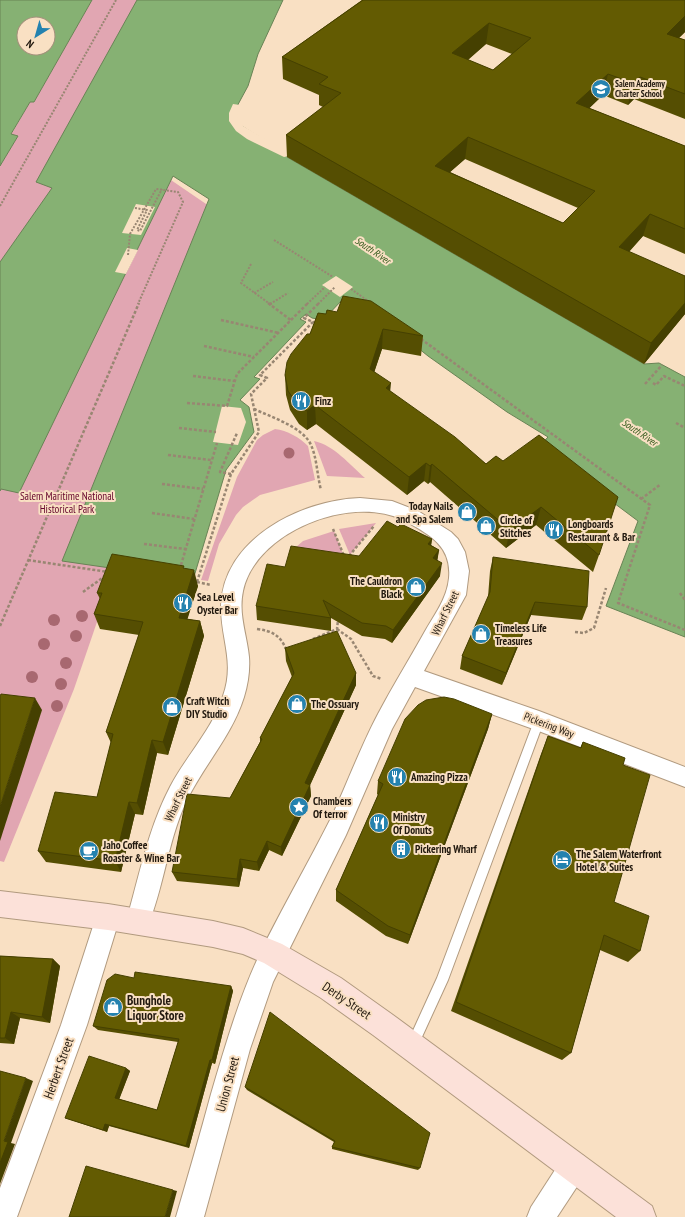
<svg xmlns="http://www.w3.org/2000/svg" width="685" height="1217" viewBox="0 0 685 1217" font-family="'PT Sans Narrow',sans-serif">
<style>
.green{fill:#e1a6b2}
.water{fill:#86b173;stroke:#688355;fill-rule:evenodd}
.pier{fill:#f9e0c3}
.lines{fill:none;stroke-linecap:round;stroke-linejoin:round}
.lane-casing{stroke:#b19a7f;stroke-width:2}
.street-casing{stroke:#b19a7f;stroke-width:2}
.secondary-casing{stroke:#b19a7f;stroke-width:2}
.path-far1{stroke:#988672;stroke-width:2;stroke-dasharray:2 1.5;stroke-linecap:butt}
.path{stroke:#988672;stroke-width:2.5;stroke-dasharray:3 2;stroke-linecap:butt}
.lane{fill:#fff;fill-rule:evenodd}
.street{fill:#fff;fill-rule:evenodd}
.secondary{fill:#fce1d9;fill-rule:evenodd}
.tree{fill:#a86870}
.wall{fill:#554e02;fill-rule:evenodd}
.shaded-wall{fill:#454001}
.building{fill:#635b02;stroke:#454001;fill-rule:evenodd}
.labels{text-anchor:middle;stroke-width:4;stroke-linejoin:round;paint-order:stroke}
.far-poi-label{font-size:9px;font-weight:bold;fill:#22190f;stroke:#f9e0c3;text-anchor:start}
.far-water-label{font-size:10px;font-style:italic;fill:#30581a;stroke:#f9e0c3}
.poi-label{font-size:11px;font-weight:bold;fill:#22190f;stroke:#f9e0c3;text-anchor:start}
.park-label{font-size:11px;fill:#65052c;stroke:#f9e0c3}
.street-label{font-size:11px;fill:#22190f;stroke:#f9e0c3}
.near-poi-label{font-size:13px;font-weight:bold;fill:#22190f;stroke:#f9e0c3;text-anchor:start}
.near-street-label{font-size:13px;fill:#22190f;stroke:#f9e0c3}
</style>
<rect width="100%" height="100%" fill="#f9e0c3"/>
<!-- green -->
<g class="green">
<path d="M92 0H158L0 297V166L18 136 11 135 30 102H34Z"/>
<path d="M143 161 234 223 74 689 4 862 0 861V454Z"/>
<path d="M275 429C287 430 300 438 308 446L315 480 260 495 243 507 236 515 219 544 208 581 201 580 237 477 257 440 263 435Z"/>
<path d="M314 441C334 445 350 465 365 478L327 476Z"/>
<path d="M376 523 350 555 339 529Z"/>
<path d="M334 531 344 556 295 548 303 541Z"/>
</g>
<!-- water -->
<g class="water">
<path d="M0 0H92L34 102H30L11 134 18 136 0 166ZM24 24H48V48H24Z"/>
<path d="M137 0H283L258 54 248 86 235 110 237 123 285 153 287 157 644 364 659 363 685 377V637L606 606 638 521 539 447 548 437 507 412 428 356 392 327 344 298 323 320 312 318 306 314 300 319 306 322 254 377 260 379 240 400 249 407 254 432 226 470 193 580 62 561 209 199 173 176 19 493 1 489 0 491V262L52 188 36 182Z"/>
</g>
<!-- pier -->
<g class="pier">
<path d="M233 104 240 105 237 116 243 126 286 151 289 156 284 157 247 139 236 131 229 121V113Z"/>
<path d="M136 204 155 207 141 235 122 233Z"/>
<path d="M127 248 138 250 126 274 115 272Z"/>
<path d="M336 276 353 287 340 297 322 285Z"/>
<path d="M222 406 241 408 246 422 238 445 213 442Z"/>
</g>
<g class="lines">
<!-- lane casing -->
<g class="lane-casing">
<path id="lane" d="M539 716 543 718 544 721 448 980 416 1050 412 1052 408 1050 406 1046 437 978 534 721 535 718Z"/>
</g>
<!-- street casing -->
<g class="street-casing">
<g id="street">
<path d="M360 498 392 501 418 511 451 532 458 539 465 552 469 571 466 595 424 671 539 711 685 767V787L536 730 415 687 392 729 346 835 273 982 250 1049 204 1217H176C188 1176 200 1135 211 1094 226 1043 241 991 265 943 286 901 310 860 331 818 347 784 360 748 378 714 392 687 409 660 424 633 434 615 447 599 449 578 452 546 429 534 403 520 351 494 255 532 243 591 238 614 247 635 249 657 250 670 248 684 244 697 232 736 203 766 186 802 167 843 164 889 146 930L138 934 130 930 126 922C139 877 148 829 170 787 186 756 212 730 223 696 235 662 221 640 221 607 222 539 301 500 360 498Z"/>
<path d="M108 905 116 909 120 917 87 1025 17 1217H0V1188L61 1025 96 917 100 909Z"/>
<path d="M574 1153 584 1156 587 1166 584 1176 557 1217H527L531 1207 564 1156Z"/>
</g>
</g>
<!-- secondary casing -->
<g class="secondary-casing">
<path id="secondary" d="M0 891 108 904 213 921 243 928 282 944 341 978 393 1015 652 1206 656 1217H616L373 1035 321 998 264 963 243 954 213 947 108 930 0 917Z"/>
</g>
<!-- path-far1 -->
<g class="path-far1">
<path d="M0 206 116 0"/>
<path d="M135 208 147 210 137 230 140 231 162 189"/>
<path d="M274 240 333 277"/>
<path d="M128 255 130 234 156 189 178 192 183 202 138 304"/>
<path d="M251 264 241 283 270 304"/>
<path d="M351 289 368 301"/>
<path d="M254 293 273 282"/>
<path d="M270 304 288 293"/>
<path d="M307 304 325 287"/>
<path d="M318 304 335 287"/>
</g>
<!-- path -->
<g class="path">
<path d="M268 303 292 321"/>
<path d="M269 305 272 303"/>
<path d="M221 320 279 333"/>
<path d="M421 339 650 505 618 603 685 630"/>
<path d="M204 346 254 357"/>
<path d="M193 376 234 381"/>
<path d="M653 383 656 385 664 376 685 386"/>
<path d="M645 384 662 365"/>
<path d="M187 403 227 406 237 374 308 303"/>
<path d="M254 409C271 417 303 427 311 445 317 458 317 475 321 490"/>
<path d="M676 423 685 428"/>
<path d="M179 428 216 432"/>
<path d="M168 455 211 460"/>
<path d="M231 474 220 472 237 433"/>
<path d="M162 484 203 489"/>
<path d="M641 499 661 484"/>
<path d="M152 513 194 519"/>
<path d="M333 529 344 556"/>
<path d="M144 544 185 549"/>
<path d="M349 556 374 526"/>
<path d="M28 560 108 572"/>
<path d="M181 565 217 443"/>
<path d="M197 582 231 474 259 432 251 394 267 378 260 375 313 322 304 318 319 303"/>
<path d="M197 582 211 585"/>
<path d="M83 592 105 576"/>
<path d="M680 593 685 600"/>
<path d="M0 626 139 303"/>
<path d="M257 629C272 631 280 635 286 649"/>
<path d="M337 629 351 639 373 676 382 679"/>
<path d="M575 632 584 633 594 628 606 588"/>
<path d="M313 639 337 629 338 620"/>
</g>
<!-- lane -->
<use href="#lane" class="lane"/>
<!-- street -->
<use href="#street" class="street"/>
<!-- secondary -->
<use href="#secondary" class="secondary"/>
</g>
<!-- trees -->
<g class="tree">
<circle cx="289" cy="453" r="5.5"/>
<circle cx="82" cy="616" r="6"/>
<circle cx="54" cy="620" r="6"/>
<circle cx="76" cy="636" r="6"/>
<circle cx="44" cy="644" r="6"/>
<circle cx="66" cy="663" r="6"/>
<circle cx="32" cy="677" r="6"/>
<circle cx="61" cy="684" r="6"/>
<circle cx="57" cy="706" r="6"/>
</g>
<!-- wall -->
<g class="wall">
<path d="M362 0H685V32L679 38 685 40V119L634 99 628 105 603 95 589 108 685 146V254L643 236 629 252 685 276V314L644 364 287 157 286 135 323 107 319 105V95L283 79 282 57ZM486 44 512 54 493 70 468 60ZM465 159 578 208 563 223 450 172Z"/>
<path d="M318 313 423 336 421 356 382 349 374 372 390 391 486 464 496 456 599 555 593 572 536 525 506 548 430 482 428 484 424 481 407 495 316 424 307 430 299 424 290 410 286 395 285 375 310 334Z"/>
<path d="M398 527 432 539 431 545 439 550 437 560 440 576 392 643 385 639 362 636 331 618V631L257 620 256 606 285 567 359 556Z"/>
<path d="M493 557 587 607 582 620 531 615 502 685 460 669 462 656 488 597 490 571Z"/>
<path d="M184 569 198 586 187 619 200 621 204 636 168 755 157 753 143 815 135 814 121 872 46 862 38 851 97 797 111 743 106 732 139 635 100 629 94 614 100 599 97 593Z"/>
<path d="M285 648 356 673V685L310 785 311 796 282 856 269 850 259 871 243 868 239 887 177 881 172 872 230 798 260 742V738L292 677 286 661Z"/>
<path d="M492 714 488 729 408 944 386 936 336 901V890L378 795 377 794 378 781Z"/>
<path d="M548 736 580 748 583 742 623 765 614 902 640 951 628 962 600 950 571 1053 562 1060 451 1011 541 754Z"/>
<path d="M0 956 53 959 60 966 50 1023 20 1018 14 1044 0 1043Z"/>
<path d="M134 978 231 986 233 991 215 1064 212 1063 189 1148 109 1126 107 1132 65 1118 126 1068 130 1071 119 1099 157 1110 178 1042 98 1030 93 1026Z"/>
<path d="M245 1087 420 1168 418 1170 332 1149V1147L334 1142 247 1090Z"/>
</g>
<!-- shaded-wall -->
<g class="shaded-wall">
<path d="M685 16V32L661 55 667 34Z"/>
<path d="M489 23 486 44 450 75 452 53Z"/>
<path d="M608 74 603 95 572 125 576 103Z"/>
<path d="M640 77 634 99 628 105 633 83Z"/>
<path d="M468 137 465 159 433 187 435 166Z"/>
<path d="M650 214 643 236 613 269 619 247Z"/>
<path d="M685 303V314L644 364 651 343Z"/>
<path d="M383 329 382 349 369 388 370 369Z"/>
<path d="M391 383 389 403 386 388Z"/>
<path d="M315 405 316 424 307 430V411Z"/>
<path d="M426 463 424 481 407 495 409 477Z"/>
<path d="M432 464 430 482 428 484 430 466Z"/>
<path d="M541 507 536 525 506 548 510 530Z"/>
<path d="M432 539 430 553 428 544Z"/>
<path d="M439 550 437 563 433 558Z"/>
<path d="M442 563 440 576 392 643 393 630Z"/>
<path d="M194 570 198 586 183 633 179 618Z"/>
<path d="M535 602 531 615 502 685 506 673Z"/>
<path d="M200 621 204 636 168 755 163 742Z"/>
<path d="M356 673V685L306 794 305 783Z"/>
<path d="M35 698 42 710 0 841V807Z"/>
<path d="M492 714 488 729 408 944 410 935Z"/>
<path d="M152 740 157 753 143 815 137 803Z"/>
<path d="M310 785 311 796 282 856 281 847Z"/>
<path d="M129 802 135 814 121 872 115 861Z"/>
<path d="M267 841 269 850 259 871 257 862Z"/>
<path d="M240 859 243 868 239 887 237 879Z"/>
<path d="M53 959 60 966 50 1023 42 1017Z"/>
<path d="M231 986 233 991 215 1064 212 1060Z"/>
<path d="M11 1012 20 1018 14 1044 5 1038Z"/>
<path d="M210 1060 212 1063 189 1148 186 1146Z"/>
<path d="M126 1068 130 1071 119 1100 115 1098Z"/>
<path d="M26 1078 33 1081 11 1143 15 1144 0 1184V1163L4 1141Z"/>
<path d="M105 1124 109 1126 107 1132 103 1130Z"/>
<path d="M173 1190 177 1191 170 1217H165Z"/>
</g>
<!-- building -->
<g class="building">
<path d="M363 0H685V16L667 34 685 40V94L640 77 633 83 608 74 576 103 685 146V229L650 214 619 247 685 276V303L651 343 286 135 341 93 319 84 328 77 282 57ZM489 23 531 38 493 70 452 53ZM468 137 595 191 563 223 435 166Z"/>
<path d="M343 296 371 301 423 336 383 329 370 369 391 383 386 388 455 437 486 464 496 456 503 461 539 435 618 497 599 555 541 507 510 530 432 464 430 466 426 463 409 477 315 405 307 411 298 405 288 391 285 375 287 362 291 354 307 334H310L318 313 326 314 327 310 337 312Z"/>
<path d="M387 521 398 527 401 524 432 539 428 544 439 550 433 558 442 563 393 630 386 626 362 623 323 600 331 618 256 606 267 564 285 567 291 546 359 556Z"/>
<path d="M112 554 184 566 183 568 194 570 179 618 200 621 163 742 152 740 137 803 129 802 115 861 38 851 55 792 97 797 113 734 106 732 143 622 94 614 102 593H97Z"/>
<path d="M493 557 589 571 587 607 535 602 506 673 462 656 490 592Z"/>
<path d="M337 631 356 673 305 783 310 785 281 847 267 841 257 862 240 859 237 879 172 872 187 794 230 798 262 739 260 738 294 673 285 648Z"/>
<path d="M1 694 35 698 0 807V696Z"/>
<path d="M444 697 454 699 492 714 410 935 388 926 336 890 383 784 378 781 405 719 418 705 426 700Z"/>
<path d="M548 736 581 748 583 742 625 758 623 765 650 775 614 902 649 916 640 951 604 935 571 1053 456 1002Z"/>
<path d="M0 956 53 959 42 1017 11 1012 5 1038H0Z"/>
<path d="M135 972 231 986 212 1060H210L186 1146 105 1124 103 1130 65 1118 89 1056 126 1068 115 1098 157 1110 179 1039 93 1026 107 980 115 974 134 978Z"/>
<path d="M270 1012 430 1133 420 1168 332 1147 335 1141 245 1087Z"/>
<path d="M0 1071 26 1078 4 1141 8 1142 0 1163Z"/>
<path d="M86 1166 173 1190 165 1217H69Z"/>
</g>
<!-- icons -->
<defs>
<g id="school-disc" transform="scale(1)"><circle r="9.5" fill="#2482af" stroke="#f9e0c3"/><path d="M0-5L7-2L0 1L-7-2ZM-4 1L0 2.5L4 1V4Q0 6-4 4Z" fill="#fff"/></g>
<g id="restaurant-disc" transform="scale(1)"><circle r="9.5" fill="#2482af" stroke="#f9e0c3"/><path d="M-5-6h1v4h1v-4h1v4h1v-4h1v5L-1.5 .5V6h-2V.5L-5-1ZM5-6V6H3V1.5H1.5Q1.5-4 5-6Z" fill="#fff"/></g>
<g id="shop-disc" transform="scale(1)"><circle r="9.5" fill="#2482af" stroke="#f9e0c3"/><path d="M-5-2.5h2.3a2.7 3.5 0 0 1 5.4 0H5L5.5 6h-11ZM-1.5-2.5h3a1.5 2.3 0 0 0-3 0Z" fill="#fff"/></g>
<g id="sight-disc" transform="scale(1)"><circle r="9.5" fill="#2482af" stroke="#f9e0c3"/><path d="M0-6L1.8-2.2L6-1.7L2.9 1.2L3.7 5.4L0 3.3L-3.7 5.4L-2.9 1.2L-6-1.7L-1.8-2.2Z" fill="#fff"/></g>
<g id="building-disc" transform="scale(1)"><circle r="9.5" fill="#2482af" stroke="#f9e0c3"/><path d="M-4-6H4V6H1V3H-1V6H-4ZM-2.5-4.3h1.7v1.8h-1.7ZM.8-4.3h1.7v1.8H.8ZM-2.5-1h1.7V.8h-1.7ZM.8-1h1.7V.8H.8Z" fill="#fff"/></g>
<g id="cafe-disc" transform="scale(1)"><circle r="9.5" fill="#2482af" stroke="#f9e0c3"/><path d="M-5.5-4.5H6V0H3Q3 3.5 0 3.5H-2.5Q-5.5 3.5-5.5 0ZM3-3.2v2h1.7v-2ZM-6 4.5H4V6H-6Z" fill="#fff"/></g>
<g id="hotel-disc" transform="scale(1)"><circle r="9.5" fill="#2482af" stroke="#f9e0c3"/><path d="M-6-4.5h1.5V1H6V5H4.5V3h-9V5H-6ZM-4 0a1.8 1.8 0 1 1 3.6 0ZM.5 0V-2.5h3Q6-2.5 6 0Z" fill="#fff"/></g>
</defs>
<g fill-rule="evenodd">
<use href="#school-disc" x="601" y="89"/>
<use href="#restaurant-disc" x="301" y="401"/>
<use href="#shop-disc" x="467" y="512"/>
<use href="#shop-disc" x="486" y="526"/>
<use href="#restaurant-disc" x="554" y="530"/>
<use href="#shop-disc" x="416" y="587"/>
<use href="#restaurant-disc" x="183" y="603"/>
<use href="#shop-disc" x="481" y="634"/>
<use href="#shop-disc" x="297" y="704"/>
<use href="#shop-disc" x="172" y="707"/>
<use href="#restaurant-disc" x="397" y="777"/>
<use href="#sight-disc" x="299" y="807"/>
<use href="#restaurant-disc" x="379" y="823"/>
<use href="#building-disc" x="401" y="849"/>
<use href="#cafe-disc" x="89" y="851"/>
<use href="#hotel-disc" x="562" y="860"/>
<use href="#shop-disc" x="113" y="1007"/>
</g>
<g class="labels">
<!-- far-poi labels -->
<g class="far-poi-label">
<text x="615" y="87">Salem Academy<tspan x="615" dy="10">Charter School</tspan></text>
</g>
<!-- far-water labels -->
<g class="far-water-label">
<text transform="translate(373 250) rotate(34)" y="4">South River</text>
<text transform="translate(640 432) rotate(34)" y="4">South River</text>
</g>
<!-- poi labels -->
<g class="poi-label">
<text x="315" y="405">Finz</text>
<text x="453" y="510" text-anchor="end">Today Nails<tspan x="453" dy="13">and Spa Salem</tspan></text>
<text x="500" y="524">Circle of<tspan x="500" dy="13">Stitches</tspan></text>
<text x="568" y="528">Longboards<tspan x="568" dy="13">Restaurant &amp; Bar</tspan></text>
<text x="402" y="585" text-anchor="end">The Cauldron<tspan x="402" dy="13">Black</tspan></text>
<text x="197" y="601">Sea Level<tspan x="197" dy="13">Oyster Bar</tspan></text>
<text x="495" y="632">Timeless Life<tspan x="495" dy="13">Treasures</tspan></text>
<text x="186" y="705">Craft Witch<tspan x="186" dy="13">DIY Studio</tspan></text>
<text x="311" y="708">The Ossuary</text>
<text x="411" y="781">Amazing Pizza</text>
<text x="313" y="805">Chambers<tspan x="313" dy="13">Of terror</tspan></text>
<text x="393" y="821">Ministry<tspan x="393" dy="13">Of Donuts</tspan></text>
<text x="103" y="849">Jaho Coffee<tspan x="103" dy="13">Roaster &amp; Wine Bar</tspan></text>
<text x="415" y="853">Pickering Wharf</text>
<text x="576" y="858">The Salem Waterfront<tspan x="576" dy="13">Hotel &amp; Suites</tspan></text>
</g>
<!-- park labels -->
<g class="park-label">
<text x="67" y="500">Salem Maritime National<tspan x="67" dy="13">Historical Park</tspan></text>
</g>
<!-- street labels -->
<g class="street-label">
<text transform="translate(445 613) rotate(-64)" y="4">Wharf Street</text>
<text transform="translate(549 725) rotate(21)" y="4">Pickering Way</text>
<text transform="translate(178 799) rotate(-64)" y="4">Wharf Street</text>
</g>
<!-- near-poi labels -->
<g class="near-poi-label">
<text x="127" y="1005">Bunghole<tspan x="127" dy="15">Liquor Store</tspan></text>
</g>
<!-- near-street labels -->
<g class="near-street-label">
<text transform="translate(347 1000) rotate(34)" y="5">Derby Street</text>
<text transform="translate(58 1068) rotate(-70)" y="5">Herbert Street</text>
<text transform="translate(227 1084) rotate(-75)" y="5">Union Street</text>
</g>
</g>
<!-- north arrow -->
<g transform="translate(36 36) rotate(217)"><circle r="19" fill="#f9e0c3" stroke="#a3907b"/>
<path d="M0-3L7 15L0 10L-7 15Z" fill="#2482af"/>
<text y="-6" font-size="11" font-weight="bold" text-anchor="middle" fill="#22190f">N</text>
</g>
</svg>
